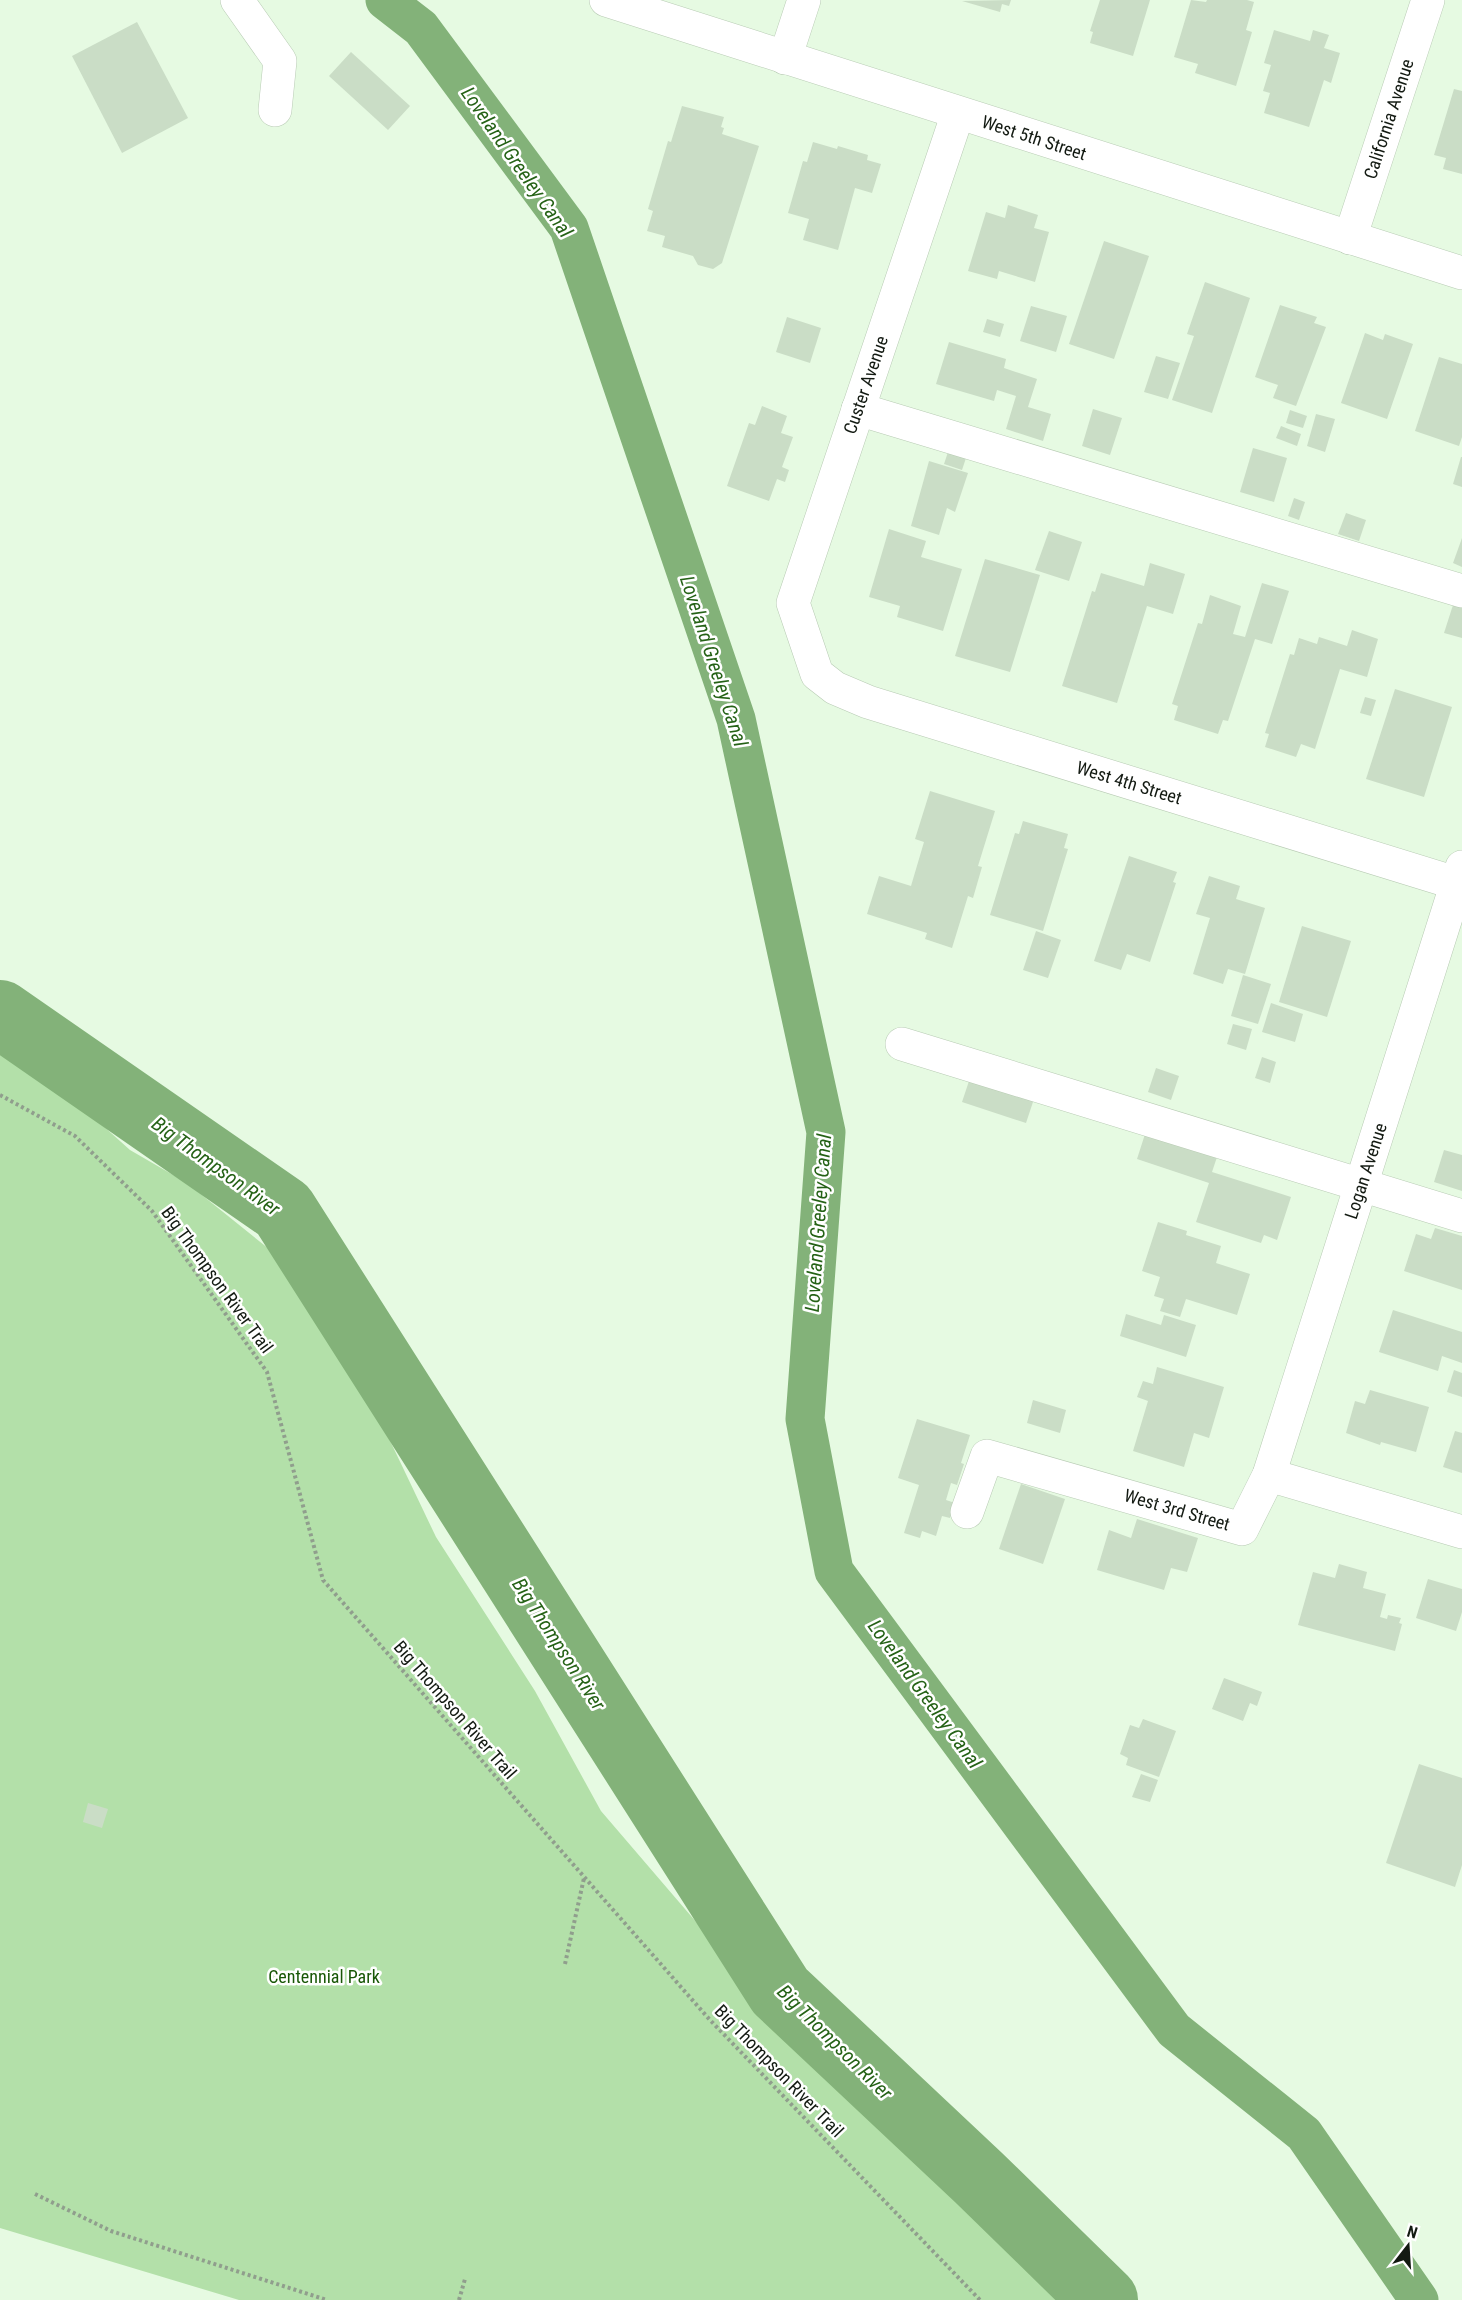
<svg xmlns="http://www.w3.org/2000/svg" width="1462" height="2300" viewBox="0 0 1462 2300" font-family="'Roboto Condensed',sans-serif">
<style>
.green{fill:#b3e0a9}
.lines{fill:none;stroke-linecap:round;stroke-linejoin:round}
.canal{stroke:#83b279;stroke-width:39}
.river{stroke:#83b279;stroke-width:68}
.building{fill:#caddc6}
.minor-casing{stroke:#b8cbb4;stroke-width:34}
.path{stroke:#909e8d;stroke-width:4;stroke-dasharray:3 3;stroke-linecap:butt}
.minor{stroke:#fff;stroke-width:33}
.labels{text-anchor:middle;stroke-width:5;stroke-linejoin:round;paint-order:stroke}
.street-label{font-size:18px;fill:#131a12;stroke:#fff}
.park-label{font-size:18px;fill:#185706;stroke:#fff}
.water-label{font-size:20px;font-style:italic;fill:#256216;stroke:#fff}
</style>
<rect width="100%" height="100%" fill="#e6fae2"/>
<!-- green -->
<path class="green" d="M0 1050 82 1107 130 1150 187 1183 279 1257 362 1382 436 1537 535 1691 601 1811 709 1937 757 1964 790 2011 1067 2278 1086 2300H239L0 2228Z"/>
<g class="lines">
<!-- canal -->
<path class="canal" d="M385 0 421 28 569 228 736 719 826 1132 805 1419 834 1571 1174 2030 1304 2134 1419 2300"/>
<!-- river -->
<path class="river" d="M0 1014 283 1210 780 1991 979 2178 1104 2300"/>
</g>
<!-- building -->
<g class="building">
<path d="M1011 0 1009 6 1002 4 1000 12 962 1Z"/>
<path d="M1100 0H1150L1133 56 1090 43 1093 32 1090 31Z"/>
<path d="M1191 0 1206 2 1207 0H1247L1254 2 1246 30 1252 32 1236 86 1195 73 1198 64 1174 57Z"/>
<path d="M137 22 188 118 122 153 72 56Z"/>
<path d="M1274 30 1310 41 1313 30 1329 35 1324 48 1340 53 1331 83 1324 80 1309 127 1264 113 1270 93 1263 91 1271 65 1264 63Z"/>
<path d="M351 52 410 106 388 130 329 76Z"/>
<path d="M1454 89 1462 91V174L1443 169 1446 158 1434 155Z"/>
<path d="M682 106 724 117 721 127 724 128 722 134 759 146 722 263 713 269 698 265 693 256 662 247 665 236 647 231 653 211 648 209 668 141 671 142Z"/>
<path d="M813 142 837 149 838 146 868 155 867 160 881 164 872 193 855 188 838 250 803 240 809 219 788 213 803 161 807 162Z"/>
<path d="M1008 205 1038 215 1034 228 1049 232 1035 282 999 271 997 279 968 271 986 212 1005 218Z"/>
<path d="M1104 241 1149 256 1114 359 1069 344Z"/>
<path d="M1205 282 1250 298 1212 413 1172 400 1194 336 1187 334Z"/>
<path d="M1280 305 1317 317 1314 323 1326 327 1296 406 1273 398 1278 385 1255 377Z"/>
<path d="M1031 306 1067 316 1056 352 1020 341Z"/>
<path d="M787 317 821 328 810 363 776 352Z"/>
<path d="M987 319 1004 324 1000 337 983 332Z"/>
<path d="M1365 333 1383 340 1385 334 1413 344 1387 419 1341 403Z"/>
<path d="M949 342 1006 359 1004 368 1037 379 1028 407 1051 414 1043 441 1006 429 1016 396 997 390 994 401 936 384Z"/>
<path d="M1156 356 1180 363 1168 399 1144 392Z"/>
<path d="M1439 357 1462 364V437L1459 446 1415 431Z"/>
<path d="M762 406 787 416 781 433 793 437 782 467 789 470 785 482 777 479 769 501 727 486 749 423 755 425Z"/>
<path d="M1093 409 1122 418 1110 455 1082 446Z"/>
<path d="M1290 410 1307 416 1303 428 1286 423Z"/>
<path d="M1316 414 1335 419 1325 452 1307 446Z"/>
<path d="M1281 426 1301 434 1297 446 1276 438Z"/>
<path d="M950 446 968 452 962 470 944 464Z"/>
<path d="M1253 448 1287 458 1274 502 1240 492Z"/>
<path d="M1461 457H1462V487L1453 484Z"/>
<path d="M929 461 968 473 955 512 947 508 939 535 911 526Z"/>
<path d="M1294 498 1305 502 1299 520 1288 516Z"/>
<path d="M1346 513 1366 520 1359 541 1338 534Z"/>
<path d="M889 529 926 541 921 557 962 569 943 631 897 617 900 606 869 597Z"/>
<path d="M1049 531 1082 542 1069 581 1035 570Z"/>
<path d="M1462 538V567L1453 563Z"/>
<path d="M985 559 1040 575 1010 672 955 656Z"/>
<path d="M1150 563 1185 574 1173 614 1147 606 1117 703 1062 686 1092 591 1095 592 1101 573 1144 586Z"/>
<path d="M1262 583 1289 591 1272 644 1255 639 1228 721 1223 720 1218 734 1174 720 1178 706 1172 704 1198 623 1202 624 1210 595 1241 606 1233 634 1245 637Z"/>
<path d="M1453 605 1462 608V638L1444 633Z"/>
<path d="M1352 630 1378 639 1367 677 1340 669 1315 749 1301 744 1296 757 1265 747 1269 734 1265 733 1290 654 1294 655 1299 638 1317 644 1319 637 1347 646Z"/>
<path d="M1395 689 1452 707 1424 797 1366 779Z"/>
<path d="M1365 697 1376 700 1371 716 1360 713Z"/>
<path d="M930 791 995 811 978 866 982 867 973 898 968 896 952 948 925 939 927 933 867 914 879 876 911 886 924 842 915 839Z"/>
<path d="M1023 821 1068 834 1064 848 1068 849 1043 931 990 915 1015 833 1019 834Z"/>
<path d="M1129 856 1177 872 1173 882 1176 883 1150 962 1127 954 1121 970 1094 961Z"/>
<path d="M1209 876 1240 886 1236 899 1265 908 1245 974 1228 969 1223 984 1193 974 1210 918 1196 914Z"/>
<path d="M1302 926 1351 941 1327 1017 1279 1002Z"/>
<path d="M1036 931 1061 940 1048 978 1023 970Z"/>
<path d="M1243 975 1271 984 1258 1024 1231 1016Z"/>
<path d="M1271 1003 1303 1014 1295 1042 1262 1032Z"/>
<path d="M1233 1024 1252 1029 1246 1050 1227 1044Z"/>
<path d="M1262 1057 1276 1062 1270 1083 1255 1078Z"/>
<path d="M1156 1068 1179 1076 1171 1100 1148 1092Z"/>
<path d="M971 1075 1035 1096 1026 1123 962 1102Z"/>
<path d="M1146 1131 1218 1154 1212 1172 1291 1197 1277 1240 1264 1235 1261 1243 1196 1222 1209 1183 1137 1159Z"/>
<path d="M1444 1150 1462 1155V1191L1434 1182Z"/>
<path d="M1158 1222 1187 1231 1186 1235 1221 1246 1216 1263 1250 1274 1237 1315 1186 1299 1180 1317 1160 1311 1164 1299 1154 1296 1160 1277 1142 1271Z"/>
<path d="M1435 1228 1462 1236V1290L1404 1271 1416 1234 1431 1239Z"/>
<path d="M1393 1310 1462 1332V1363L1442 1356 1438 1371 1379 1352Z"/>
<path d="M1126 1314 1161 1325 1164 1315 1196 1325 1186 1357 1120 1336Z"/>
<path d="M1157 1367 1224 1387 1209 1438 1194 1433 1184 1467 1133 1451 1148 1401 1137 1397 1143 1381 1153 1384Z"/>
<path d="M1454 1370 1462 1373V1397L1447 1392Z"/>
<path d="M1370 1390 1429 1407 1416 1452 1381 1442 1380 1445 1346 1433 1355 1401 1365 1404Z"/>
<path d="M1033 1400 1066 1410 1060 1433 1027 1423Z"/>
<path d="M917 1419 970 1435 961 1463 964 1464 957 1485 951 1483 946 1500 955 1503 950 1518 942 1516 936 1536 922 1531 920 1538 904 1533 919 1485 898 1478Z"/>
<path d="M1455 1431 1462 1433V1473L1443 1467Z"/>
<path d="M1021 1484 1065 1499 1043 1564 999 1549Z"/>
<path d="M1137 1519 1198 1538 1187 1572 1171 1568 1164 1590 1097 1570 1109 1530 1131 1538Z"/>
<path d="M1339 1564 1367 1572 1363 1588 1386 1594 1380 1617 1387 1619 1388 1615 1401 1618 1399 1623 1402 1624 1395 1651 1298 1625 1313 1572 1335 1578Z"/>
<path d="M1428 1579 1462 1589V1612L1456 1631 1416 1618Z"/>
<path d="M1224 1678 1262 1692 1257 1706 1250 1703 1243 1721 1212 1709Z"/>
<path d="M1143 1719 1176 1731 1159 1777 1126 1765 1128 1758 1120 1754 1130 1725 1139 1728Z"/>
<path d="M1419 1764 1462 1778V1865L1455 1887 1386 1863Z"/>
<path d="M1141 1774 1158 1780 1150 1802 1132 1797Z"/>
<path d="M88 1803 108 1809 102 1828 83 1822Z"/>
</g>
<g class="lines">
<!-- minor casing -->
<g class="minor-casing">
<g id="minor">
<path d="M237 0 280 61 275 110"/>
<path d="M606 0 1462 273"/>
<path d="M785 58 804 0"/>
<path d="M958 113 793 603 817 674 835 688 868 702 1462 885"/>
<path d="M1350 238 1428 0"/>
<path d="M858 409 1462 591"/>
<path d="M902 1044 1462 1216"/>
<path d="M1269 1475 1462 1532"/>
<path d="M967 1512 987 1456 1242 1529 1269 1475 1462 867"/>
</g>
</g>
<!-- path -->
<g class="path">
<path d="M0 1095 75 1136 152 1211 267 1372 323 1580 710 2020 980 2300"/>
<path d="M565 1964 584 1878"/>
<path d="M35 2194 111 2231 327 2300"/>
<path d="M459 2300 465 2279"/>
</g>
<!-- minor -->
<use href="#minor" class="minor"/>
</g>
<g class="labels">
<!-- street labels -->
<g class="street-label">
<text transform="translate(1389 119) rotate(-72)" y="6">California Avenue</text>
<text transform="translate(1034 138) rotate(18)" y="6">West 5th Street</text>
<text transform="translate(866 385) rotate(-71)" y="6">Custer Avenue</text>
<text transform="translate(1129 783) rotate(17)" y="6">West 4th Street</text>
<text transform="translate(1366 1171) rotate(-72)" y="6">Logan Avenue</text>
<text transform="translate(217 1280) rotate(54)" y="6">Big Thompson River Trail</text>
<text transform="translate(1177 1510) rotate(16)" y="6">West 3rd Street</text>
<text transform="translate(455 1710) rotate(49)" y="6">Big Thompson River Trail</text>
<text transform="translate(779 2071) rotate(46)" y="6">Big Thompson River Trail</text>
</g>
<!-- park labels -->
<g class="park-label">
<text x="324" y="1983">Centennial Park</text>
</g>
<!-- water labels -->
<g class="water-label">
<text transform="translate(517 162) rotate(55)" y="7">Loveland Greeley Canal</text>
<text transform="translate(714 661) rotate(72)" y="7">Loveland Greeley Canal</text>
<text transform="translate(216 1166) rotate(36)" y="7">Big Thompson River</text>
<text transform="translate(818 1223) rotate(-86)" y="7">Loveland Greeley Canal</text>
<text transform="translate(559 1644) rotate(57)" y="7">Big Thompson River</text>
<text transform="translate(925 1694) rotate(54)" y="7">Loveland Greeley Canal</text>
<text transform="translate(835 2042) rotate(45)" y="7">Big Thompson River</text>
</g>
</g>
<!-- north arrow -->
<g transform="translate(1408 2246) rotate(17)" stroke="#ffffff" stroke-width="4.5" paint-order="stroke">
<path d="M0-4.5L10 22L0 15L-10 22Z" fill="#131a12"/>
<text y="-9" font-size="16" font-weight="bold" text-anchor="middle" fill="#131a12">N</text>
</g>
</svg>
